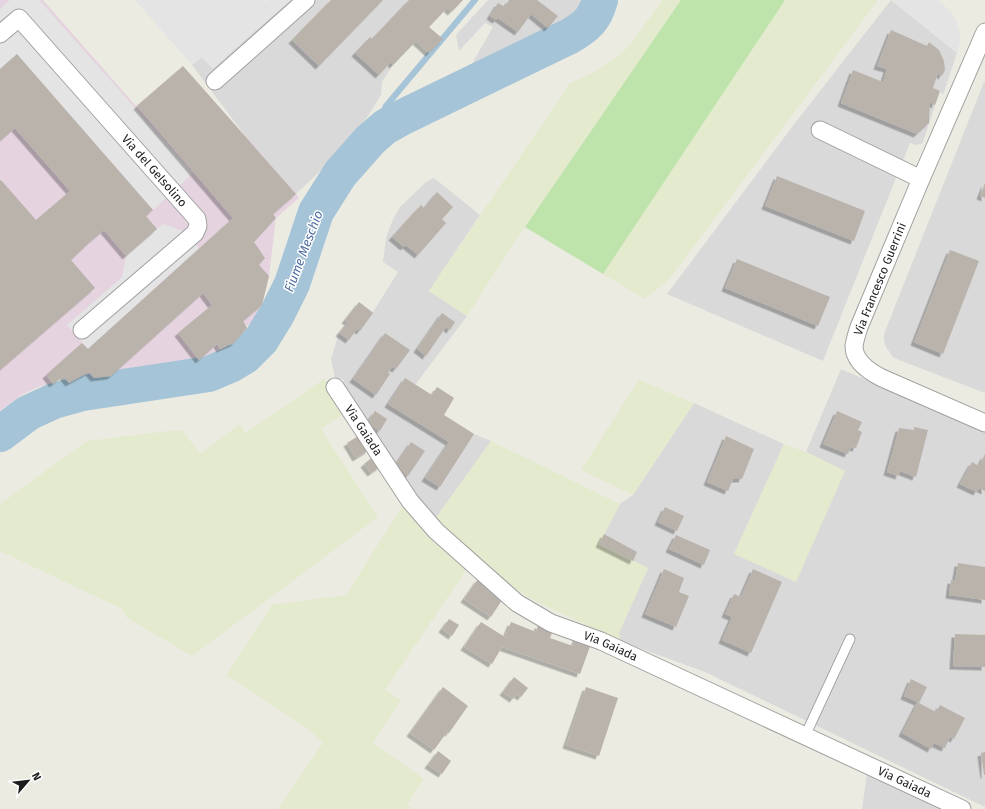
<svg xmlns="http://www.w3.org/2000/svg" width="985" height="809" viewBox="0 0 985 809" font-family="'Fira Sans',sans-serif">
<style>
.residential{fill:#dad9d9}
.industrial{fill:#e5d4df}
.farmland{fill:#e4eace}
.grass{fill:#bee3ab}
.parking{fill:#e4e4e4}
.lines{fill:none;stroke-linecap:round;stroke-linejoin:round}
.stream{stroke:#a5c4d7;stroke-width:6}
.river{stroke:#a5c4d7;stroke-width:36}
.building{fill:#b9b3ac;filter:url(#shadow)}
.service-casing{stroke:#a0a0a0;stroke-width:11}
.minor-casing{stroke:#a0a0a0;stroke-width:19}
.service{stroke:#fff;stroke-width:9}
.minor{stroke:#fff;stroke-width:17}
.labels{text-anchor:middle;stroke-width:3;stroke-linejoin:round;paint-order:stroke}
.street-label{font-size:12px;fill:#1c1c1c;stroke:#fff}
.water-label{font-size:13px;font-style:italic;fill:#506da3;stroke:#fff}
</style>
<defs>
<filter id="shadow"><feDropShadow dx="-3.5" dy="3.5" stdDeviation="0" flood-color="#0004"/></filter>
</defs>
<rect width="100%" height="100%" fill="#ecebe2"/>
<!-- residential -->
<g class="residential">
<path d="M290 0H463L451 12 447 8 429 27 443 39 429 53 416 41 393 65 382 82 381 95 368 116 342 150 296 194 246 137 192 65 202 57 213 68Z"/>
<path d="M488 0H587L577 16 561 28 522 48 478 65 473 62 493 27 485 23 459 51 456 35Z"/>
<path d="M891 0 957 53 943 95 940 91 923 142 921 144 916 145 910 143 823 361 667 294 795 123Z"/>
<path d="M984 82 985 83V393L899 360 893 357 886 347 884 341V334Z"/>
<path d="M434 178 480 215 429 291 467 316 415 385 432 395 437 387 454 398 444 415 474 434 491 441 433 522 346 390 343 379 335 378 331 359 339 333 347 322 345 320 359 302 373 312 398 272 383 262 386 238 393 219 400 207 426 182Z"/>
<path d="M841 369 985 431V807L705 672 620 641 619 633 648 568 599 544 620 504 633 495 694 403 784 444 734 554 845 471 806 452Z"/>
<path d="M867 773 947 809H862Z"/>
</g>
<!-- industrial -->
<path class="industrial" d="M0 0H43L136 106 183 66 296 193 299 198 276 218 269 276 262 305 256 317 246 327 247 328 234 343 220 349 213 355 199 360 197 358 111 376 72 382 69 383 63 376 53 384 41 386 23 394 0 411Z"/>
<!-- farmland -->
<g class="farmland">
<path d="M662 0H681L516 240 467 316 429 291 570 83 595 72 623 52 634 40Z"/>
<path d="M785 0H878L670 278 645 299 603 274Z"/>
<path d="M324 379 346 412 321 429 378 517 192 656 127 618 122 609 0 551V504L87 441 168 431H183L200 454 240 424 246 433Z"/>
<path d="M639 380 694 403 633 495 581 470Z"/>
<path d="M491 441 620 504 599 544 648 568 619 633 620 641 535 601 505 584 433 522Z"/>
<path d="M784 444 806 452 845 471 796 582 734 554Z"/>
<path d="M405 502 470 564 385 690 401 700 373 743 424 779 407 804 413 809H278L323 743 310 730 226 675 272 605 346 595Z"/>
</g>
<!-- grass -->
<path class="grass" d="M681 0H785L603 274 525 227Z"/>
<!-- parking -->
<g class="parking">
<path d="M10 0H39L193 173 153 210 17 55 0 69V9Z"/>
<path d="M135 0H263L265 2 267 0H290L212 68 202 57 192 65Z"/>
<path d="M892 0H938L952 13 957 23 960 33V43L957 53Z"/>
<path d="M163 224 183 231 199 248 88 349 67 325 122 277 126 256Z"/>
</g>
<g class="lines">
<!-- stream -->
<path class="stream" d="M370 140 386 106 475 0"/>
<!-- river -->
<path class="river" d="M0 434 28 413 54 401 83 393 209 374 230 365 245 356 261 340 277 314 292 284 316 212 340 174 370 140 385 127 401 118 570 36C587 26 595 19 600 0"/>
</g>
<!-- building -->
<g class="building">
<path d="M331 0H383L319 66 292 40Z"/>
<path d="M409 0H463L451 12 447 8 429 27 443 39 429 53 416 41 393 65 391 62 379 75 355 53 370 37 372 39Z"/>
<path d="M509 0H537L558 16 548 28 531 14 518 32 498 18 496 20 490 16 498 3 505 7Z"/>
<path d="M891 30 927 46 929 42 939 50 944 61 945 70 942 76 938 73 933 88 940 91 935 105 930 102 929 123 917 134 841 103 853 70 883 82 887 69 877 66Z"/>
<path d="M17 54 153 210 146 216 157 229 126 256 104 230 91 241 71 260 95 288 0 370V181L1 180 36 220 70 191 15 128 0 141V69Z"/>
<path d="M183 66 296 194 273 214 276 218 254 242 265 258 259 265 269 276 262 305 243 321 247 328 234 343 220 349 217 344 199 360 178 333 212 305 203 293 111 376 94 378 89 372 69 383 63 376 53 384 46 375 82 343 88 349 233 218 137 106Z"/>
<path d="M777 176 865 211 854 241 765 206Z"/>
<path d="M985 183V198L980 196Z"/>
<path d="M437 192 453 207 442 219 446 223 418 255 406 245 404 247 392 237 421 205 424 208Z"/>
<path d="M950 250 979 261 943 354 914 342Z"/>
<path d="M737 259 830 297 818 326 725 288Z"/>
<path d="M359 302 373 313 360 331 357 329 349 340 339 333 348 322 345 320Z"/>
<path d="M442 313 455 322 450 330 446 327 426 356 417 349Z"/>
<path d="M385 333 410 350 396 369 392 367 388 372 390 374 376 395 353 379Z"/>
<path d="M405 378 432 395 437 387 454 398 444 415 474 434 440 487 425 478 449 442 388 404Z"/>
<path d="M375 411 387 419 380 431 367 423Z"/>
<path d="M837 411 862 422 858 430 862 432 856 448 851 447 848 454 823 444Z"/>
<path d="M914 427 928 430 916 477 900 471 899 476 887 472 899 428 914 430Z"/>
<path d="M360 435 369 450 356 458 347 443Z"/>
<path d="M726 436 754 449 742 479H733L728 491 707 482Z"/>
<path d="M411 442 425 451 408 476 394 467Z"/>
<path d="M985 454V491L979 488 977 492 960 484 972 462 979 466Z"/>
<path d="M374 456 381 466 371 473 364 464Z"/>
<path d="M665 507 684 516 677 531 658 522Z"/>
<path d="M604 534 637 552 633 561 599 544Z"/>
<path d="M676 535 710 550 704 565 669 549Z"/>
<path d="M958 563 985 567V600L949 595 951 580 955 581Z"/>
<path d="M664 569 684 578 679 592 689 596 676 627 645 614Z"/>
<path d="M753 569 782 582 751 653 722 640 732 617 725 614 734 594 741 597Z"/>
<path d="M478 579 504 597 491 617 464 599Z"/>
<path d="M449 619 459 625 452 636 442 629Z"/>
<path d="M481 622 505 637 511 622 536 632 538 625 553 630 550 638 573 646 577 636 592 641 580 674 502 647 492 664 464 647Z"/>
<path d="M955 634 985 635V667L953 666Z"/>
<path d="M514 677 528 688 521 697 517 694 513 699 503 692Z"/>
<path d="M911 679 927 687 919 703 936 712 940 705 965 718 954 739 950 737 945 748 934 743 931 749 902 733 918 702 904 696Z"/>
<path d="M443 687 468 706 449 733 447 732 434 750 410 733Z"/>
<path d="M586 687 618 698 599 756 566 745Z"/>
<path d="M438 751 451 761 442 774 428 765Z"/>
<path d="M985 752V775H984L981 753Z"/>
</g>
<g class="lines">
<!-- service casing -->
<g class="service-casing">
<path id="service" d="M805 736 850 639"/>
</g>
<!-- minor casing -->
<g class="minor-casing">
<g id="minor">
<path d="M985 32 921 179 859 327C857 333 855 340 854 346 854 361 870 372 882 378L985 423"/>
<path id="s1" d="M0 34 19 18 197 219 198 226 195 233 82 330"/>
<path d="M215 81 306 0"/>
<path d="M820 130 921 179"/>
<path id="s2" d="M335 387 410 501 436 531 517 603 551 623 601 641 962 809"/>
</g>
</g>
<!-- service -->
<use href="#service" class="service"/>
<!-- minor -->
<use href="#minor" class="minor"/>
</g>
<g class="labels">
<!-- street labels -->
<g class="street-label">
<text dy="4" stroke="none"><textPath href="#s1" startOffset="229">Via del Gelsolino</textPath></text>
<text transform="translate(880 279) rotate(-68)" y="4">Via Francesco Guerrini</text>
<text dy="4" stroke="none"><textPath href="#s2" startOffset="52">Via Gaiada</textPath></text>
<text dy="4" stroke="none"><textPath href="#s2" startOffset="388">Via Gaiada</textPath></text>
<text dy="4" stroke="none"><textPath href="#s2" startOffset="712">Via Gaiada</textPath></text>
</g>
<!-- water labels -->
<g class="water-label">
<text transform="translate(303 251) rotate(-69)" y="5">Fiume Meschio</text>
</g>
</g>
<!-- north arrow -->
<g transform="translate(28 781) rotate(62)" stroke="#ffffff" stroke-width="3" paint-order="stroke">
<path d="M0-3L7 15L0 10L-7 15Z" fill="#1c1c1c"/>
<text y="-6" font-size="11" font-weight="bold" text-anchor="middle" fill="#1c1c1c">N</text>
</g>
</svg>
